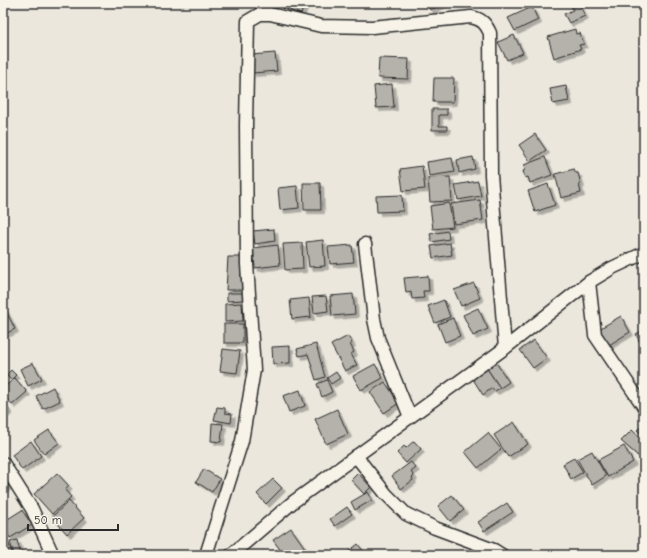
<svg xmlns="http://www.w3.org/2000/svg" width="647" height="558" viewBox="0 0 647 558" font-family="'Comic Neue',sans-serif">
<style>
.building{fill:#b5b2ab;stroke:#2b2b2b;filter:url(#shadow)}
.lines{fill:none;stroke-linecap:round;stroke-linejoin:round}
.minor-casing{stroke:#2b2b2b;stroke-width:15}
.minor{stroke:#f7f3e8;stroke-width:12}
</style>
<defs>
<filter id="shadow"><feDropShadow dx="3.5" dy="3.5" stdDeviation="0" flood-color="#0004"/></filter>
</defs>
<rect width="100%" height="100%" fill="#ebe7dd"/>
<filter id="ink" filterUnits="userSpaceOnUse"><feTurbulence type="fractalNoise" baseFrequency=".025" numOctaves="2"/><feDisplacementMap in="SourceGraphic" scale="8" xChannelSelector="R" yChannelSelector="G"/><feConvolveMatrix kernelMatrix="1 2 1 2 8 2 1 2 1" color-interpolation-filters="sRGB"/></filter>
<g filter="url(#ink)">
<!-- building -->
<g class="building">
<path d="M285 3H305L301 14 283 8Z"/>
<path d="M427 3H446L430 10Z"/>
<path d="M575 3H579L585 16 569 23 564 14 573 10 571 5Z"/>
<path d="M532 7 538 20 515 31 508 18Z"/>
<path d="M575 29 576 34 580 33 584 44 579 45 581 49 554 58 548 37Z"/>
<path d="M514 35 523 53 507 60 498 42Z"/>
<path d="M275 53 277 71 252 73 251 55Z"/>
<path d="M379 58 409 59 408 79 378 78Z"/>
<path d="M434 78H454L453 102H433Z"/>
<path d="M392 84 394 107 376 108 374 86Z"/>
<path d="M566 86 569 101 553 104 550 89Z"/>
<path d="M432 109H447V115H439V126H447V130H432Z"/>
<path d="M535 134 546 150 530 161 519 145Z"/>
<path d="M473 157 475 169 459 173 457 160Z"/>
<path d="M545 157 552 175 530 183 528 177 525 178 523 171 525 170 524 165Z"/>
<path d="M452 158 455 172 429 176 427 162Z"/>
<path d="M422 166 425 189 403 191 400 169Z"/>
<path d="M574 169 576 173H578L581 184H579L581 193 561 198 555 174Z"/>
<path d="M450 177 452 201 430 202 428 178Z"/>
<path d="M478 181 481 196 458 200 455 185Z"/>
<path d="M303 183H320L321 210H304Z"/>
<path d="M548 184 555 205 535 212 528 191Z"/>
<path d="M297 186 299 208 280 210 278 188Z"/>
<path d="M402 195 403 211 377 212 376 196Z"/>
<path d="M480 200 483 220 454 224 451 204Z"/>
<path d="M449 203 453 227 433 229 430 206Z"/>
<path d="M274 229 275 241 255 244 253 231Z"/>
<path d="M448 231 449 239 432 242 430 234Z"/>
<path d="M323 240 325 266 309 267 306 242Z"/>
<path d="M302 243 303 269 285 270 283 244Z"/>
<path d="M450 243 452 255 433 258 431 246Z"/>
<path d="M278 245 280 265 255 268 253 248Z"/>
<path d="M352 245 354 262 330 264 328 247Z"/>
<path d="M228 257H241V278H243V290H226Z"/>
<path d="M428 276 429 291H423L424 298 412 299 411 292 406 293 404 278Z"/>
<path d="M474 283 480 298 461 306 454 290Z"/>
<path d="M227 293H243V300L227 301Z"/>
<path d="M353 294 355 314 332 316 330 296Z"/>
<path d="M326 296 328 311 314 313 312 297Z"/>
<path d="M309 298 311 317 292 319 290 300Z"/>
<path d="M444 300 450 317 435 323 428 306Z"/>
<path d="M242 303 243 321 225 322V304Z"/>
<path d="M3 305 15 329 3 335Z"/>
<path d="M478 308 488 329 473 336 463 315Z"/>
<path d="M621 316 630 332 609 345 599 329Z"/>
<path d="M453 318 460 336 445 342 438 324Z"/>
<rect x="224" y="324" width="19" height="19"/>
<path d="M644 330V340L639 341 636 334Z"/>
<path d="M348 336 352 343 350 344 354 352 351 354 357 365 345 371 331 345Z"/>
<path d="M534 340 547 358 533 368 520 350Z"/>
<path d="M316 344 325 377 316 380 308 354 299 356 297 349Z"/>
<path d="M290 346V363L273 364 272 347Z"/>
<path d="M223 349 240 351 237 373 220 371Z"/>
<path d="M495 361 509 382 500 388 486 367Z"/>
<path d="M33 363 42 379 28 386 20 369Z"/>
<path d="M375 364 383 378 361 390 353 376Z"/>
<path d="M486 367 500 388 495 391 492 388 483 395 471 376Z"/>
<path d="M11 370 16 375 11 380 6 375Z"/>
<path d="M336 372 340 378 331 384 327 378Z"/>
<path d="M15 378 27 392 12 405 3 394V388Z"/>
<path d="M327 380 332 392 322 397 317 384Z"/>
<path d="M385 382 399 403 384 413 370 392Z"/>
<path d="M53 387 60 401 43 409 36 396Z"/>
<path d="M300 390 305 406 289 412 283 396Z"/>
<path d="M3 403 9 410 4 415 3 414Z"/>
<path d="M217 407 225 408V413L232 414 231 423 214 420Z"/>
<path d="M337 409 348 434 326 444 315 419Z"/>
<path d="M514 422 528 444 508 457 494 435Z"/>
<path d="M212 423 223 424 221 442 211 441Z"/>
<path d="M643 425 644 426V437L637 430Z"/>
<path d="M49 430 59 443 44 454 34 440Z"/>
<path d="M632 430 644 441V449L638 456 621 441Z"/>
<path d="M488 433 501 449 478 468 465 452Z"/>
<path d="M31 441 41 456 22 470 12 455Z"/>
<path d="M414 441 421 449 406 463 397 453 404 446 406 448Z"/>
<path d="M624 446 633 462 608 477 598 460Z"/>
<path d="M592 451 606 476 592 485 577 459Z"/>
<path d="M574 458 583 472 571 479 563 464Z"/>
<path d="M411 462 416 468 411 472 414 476 412 478 413 480 401 489 392 476Z"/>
<path d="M204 469 220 479 212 492 196 482Z"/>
<path d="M57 473 69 486 65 490 71 497 52 514 34 494Z"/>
<path d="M358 473 371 487 364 494 351 480Z"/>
<path d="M3 476 10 484 3 490Z"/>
<path d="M273 479 282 488 266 504 257 494Z"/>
<path d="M368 492 372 500 355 510 351 502Z"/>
<path d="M452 495 464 510 450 521 438 506Z"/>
<path d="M69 501 84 518 67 534 52 517Z"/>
<path d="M507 503 513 512 484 531 478 522Z"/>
<path d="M347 507 352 514 335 526 330 519Z"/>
<path d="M22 510 32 525 10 538 3 527V522Z"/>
<path d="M291 528 305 548 296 555H284L273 540Z"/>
<path d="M17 540 21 555H14L10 542Z"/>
<path d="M8 542 13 555H3V544Z"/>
<path d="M358 544 366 555H344Z"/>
<path d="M311 549 315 555H301Z"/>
</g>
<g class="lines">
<!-- minor casing -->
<g class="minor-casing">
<g id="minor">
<path d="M365 244 374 319 378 338 410 417"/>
<path d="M589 282 595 335 644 407"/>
<path d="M356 456 386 494 406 514 435 528 494 550 502 555"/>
<path d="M3 463 32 509 53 555"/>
<path d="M206 555 242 441 254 370 247 264 246 125 248 21 260 14H270L321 26 372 27 471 17C482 19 486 24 490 33L491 175 505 348"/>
<path d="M231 555 293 502 505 348 589 282 612 268 644 253"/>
</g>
</g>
<!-- minor -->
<use href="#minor" class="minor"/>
</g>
</g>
<!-- margin -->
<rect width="647" height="558" fill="none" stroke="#f7f3e8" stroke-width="16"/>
<rect x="8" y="8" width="631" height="542" fill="none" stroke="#2b2b2b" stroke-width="1.5" filter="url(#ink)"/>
<!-- scale -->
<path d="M28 524v6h90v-6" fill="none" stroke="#2b2b2b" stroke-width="2"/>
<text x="34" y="524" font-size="12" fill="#2b2b2b" stroke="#f7f3e8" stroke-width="3" paint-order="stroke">50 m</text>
</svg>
